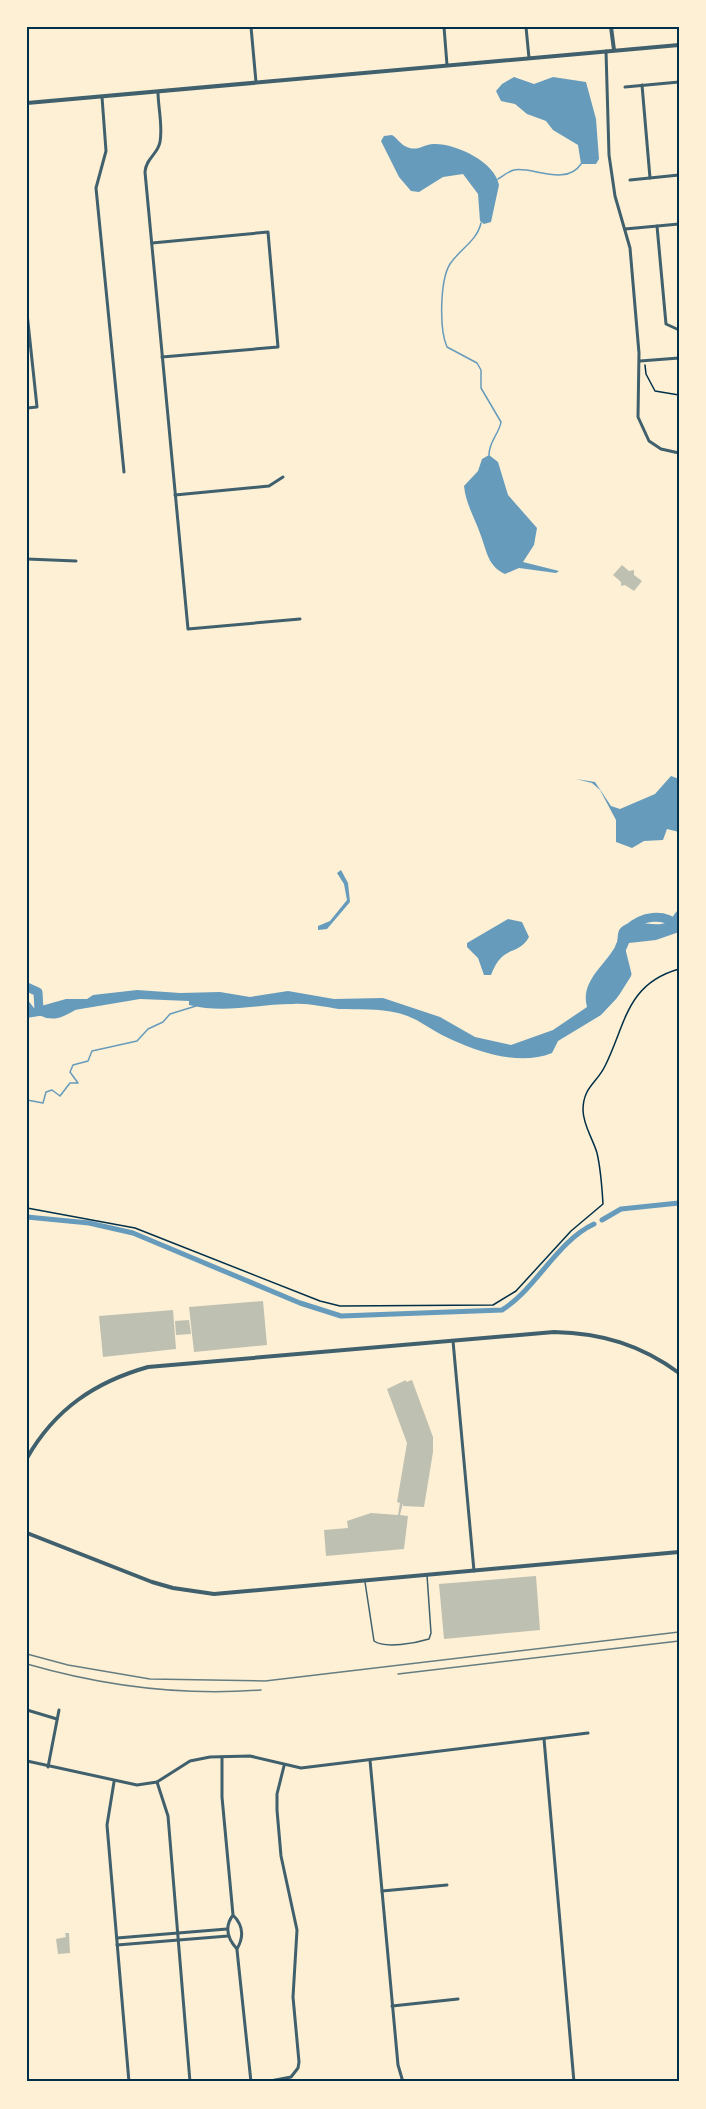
<svg xmlns="http://www.w3.org/2000/svg" width="706" height="2109" viewBox="0 0 706 2109" font-family="Mulish,sans-serif">
<style>
.water{fill:#669bbc}
.lines{fill:none;stroke-linecap:round;stroke-linejoin:round}
.stream{stroke:#669bbc;stroke-width:1.5}
.canal{stroke:#669bbc;stroke-width:5}
.river{stroke:#669bbc;stroke-width:9}
.building{fill:#bec0b2}
.path{stroke:#003049;stroke-width:1.5}
.service{stroke:#3f606c;stroke-width:1.5}
.minor{stroke:#3f606c;stroke-width:3}
.tertiary{stroke:#3f606c;stroke-width:4}
.rail{stroke:#657d81;stroke-width:1.5}
.neatline{fill:none;stroke:#003049;stroke-width:2}
</style>
<rect width="100%" height="100%" fill="#fdf0d5"/>
<!-- water -->
<g class="water">
<path d="M514 77 534 84 553 77 586 82 596 119 599 159 596 164H581L578 145 553 130 546 121 527 114 515 104 501 101 496 91 502 84Z"/>
<path d="M392 135C397 138 401 145 407 147 418 152 425 143 435 144 457 144 495 162 499 185L491 222 484 224 480 221 478 194 463 174 443 177 419 192 411 191 399 177 381 141 384 136Z"/>
<path d="M489 455 498 462 508 495 537 528 534 545 523 562 559 571 556 573 519 568 505 574C488 566 487 552 481 536 475 518 466 505 464 486L478 471 482 459Z"/>
<path d="M671 776 679 779V832L667 829 663 840 644 841 632 848 616 842V820L600 790 592 783 576 779 595 782 611 806 620 809 655 794Z"/>
<path d="M341 870 348 883 350 902 327 929 318 930V926L330 921 347 900 344 884 337 873Z"/>
<path d="M679 909V932L656 940 629 943 623 957 625 973 617 998 601 1015 558 1041 552 1053C518 1067 474 1051 442 1035 427 1027 415 1017 398 1013 378 1008 359 1010 339 1009 324 1007 308 1003 293 1004 258 1004 225 1014 189 1005V1001L140 999 27 1018V999L34 1008 66 999H87L93 995 137 990 180 993 220 992 250 997 288 991 334 999 383 998 440 1017 475 1037 511 1045 553 1030 587 1007C580 982 604 966 615 947 620 939 615 931 623 926 637 917 653 929 668 922 672 920 674 913 679 909Z"/>
<path d="M508 919 522 922 529 937C518 957 503 943 491 975H484L478 958 467 947V943Z"/>
</g>
<g class="lines">
<!-- stream -->
<g class="stream">
<path d="M498 179C503 176 509 171 514 170 531 166 566 187 581 164"/>
<path d="M481 223C477 241 460 249 450 264 440 280 439 329 447 347L477 363 481 370V388L501 422C499 434 489 441 489 455"/>
<path d="M27 1100 43 1103 46 1092 52 1090 60 1096 70 1083H78L70 1072 73 1065 88 1061 92 1051 137 1041 148 1029 163 1022 170 1014 196 1006"/>
</g>
<!-- canal -->
<g class="canal">
<path d="M27 1217 89 1223 133 1233 300 1303 341 1316 502 1310C536 1289 557 1241 594 1224"/>
<path d="M602 1220 621 1209 679 1203"/>
</g>
<!-- river -->
<g class="river">
<path d="M628 929C642 916 663 912 679 926"/>
<path d="M27 987 38 992 39 1010C52 1018 62 1013 75 1005"/>
<path d="M615 993 627 974 620 946"/>
</g>
</g>
<!-- building -->
<g class="building">
<path d="M622 565 629 571 634 570V575L642 581 634 591 625 585 621 586V582L613 575Z"/>
<path d="M263 1301 267 1345 194 1352 189 1307Z"/>
<path d="M173 1310 176 1349 103 1357 99 1316Z"/>
<path d="M189 1320 191 1334 176 1335 175 1321Z"/>
<path d="M406 1380V1382L412 1380 433 1437V1452L424 1507 403 1506V1503L400 1515 408 1516 404 1549 326 1556 324 1530 348 1528 347 1521 371 1513 398 1515 400 1503 397 1502 407 1443 387 1389Z"/>
<path d="M536 1576 540 1630 444 1639 439 1584Z"/>
<path d="M65 1933H69L70 1953 58 1954 56 1939 66 1937Z"/>
</g>
<g class="lines">
<!-- path -->
<g class="path">
<path d="M645 365 646 374 655 391 679 395"/>
<path d="M27 1208 135 1228 320 1301 340 1306 493 1305 516 1291 571 1231 603 1204C602 1187 601 1170 597 1153 593 1139 583 1125 583 1110 583 1087 597 1083 605 1066 626 1024 626 984 679 969"/>
</g>
<!-- service -->
<path class="service" d="M365 1582 374 1641C385 1649 416 1643 429 1639L431 1633 427 1575"/>
<!-- minor -->
<g class="minor">
<path d="M251 27 256 82"/>
<path d="M444 27 447 65"/>
<path d="M526 27 529 58"/>
<path d="M606 51 609 155 615 196 630 248 639 353 638 417 649 441 661 449 679 453"/>
<path d="M642 85 650 178"/>
<path d="M625 87 679 82"/>
<path d="M158 92C158 107 163 126 160 142 158 154 146 158 145 172L188 629 300 619"/>
<path d="M102 97 106 151 96 188 124 472"/>
<path d="M630 180 679 175"/>
<path d="M657 226 666 324 679 330"/>
<path d="M625 229 679 224"/>
<path d="M152 243 268 232 278 347 162 357"/>
<path d="M27 313 37 407 27 408"/>
<path d="M640 361 679 358"/>
<path d="M175 495 269 486 283 477"/>
<path d="M27 559 76 561"/>
<path d="M453 1341 474 1571"/>
<path d="M27 1710 57 1719"/>
<path d="M544 1739 574 2082"/>
<path d="M222 1757V1797L233 1915C243 1925 244 1937 237 1949 227 1938 224 1927 233 1915"/>
<path d="M370 1760 398 2065 403 2082"/>
<path d="M27 1761 137 1785 157 1782 190 1761 210 1757 250 1756 301 1768 588 1733"/>
<path d="M48 1767 59 1710"/>
<path d="M114 1782 107 1825 129 2082"/>
<path d="M157 1782 168 1816 190 2082"/>
<path d="M382 1891 447 1885"/>
<path d="M117 1938 227 1929"/>
<path d="M117 1945 228 1936"/>
<path d="M237 1950 251 2082"/>
<path d="M392 2006 458 1999"/>
<path d="M265 2082 291 2077 298 2068 299 2062 293 1997 297 1930 281 1856 277 1810V1794L284 1766"/>
</g>
<!-- tertiary -->
<g class="tertiary">
<path d="M611 27 614 50"/>
<path d="M27 103 679 45"/>
<path d="M27 1458C55 1409 95 1382 148 1367L554 1332C602 1333 641 1345 679 1373"/>
<path d="M27 1533 152 1582 173 1588 214 1594 679 1552"/>
</g>
<!-- rail -->
<g class="rail">
<path d="M27 1654 68 1665 150 1679 265 1681 679 1632"/>
<path d="M27 1664C103 1686 182 1696 261 1690"/>
<path d="M398 1674 679 1641"/>
</g>
</g>
<!-- border -->
<rect width="706" height="2109" fill="none" stroke="#fdf0d5" stroke-width="57"/>
<rect x="28" y="28" width="650" height="2052" class="neatline"/>
</svg>
